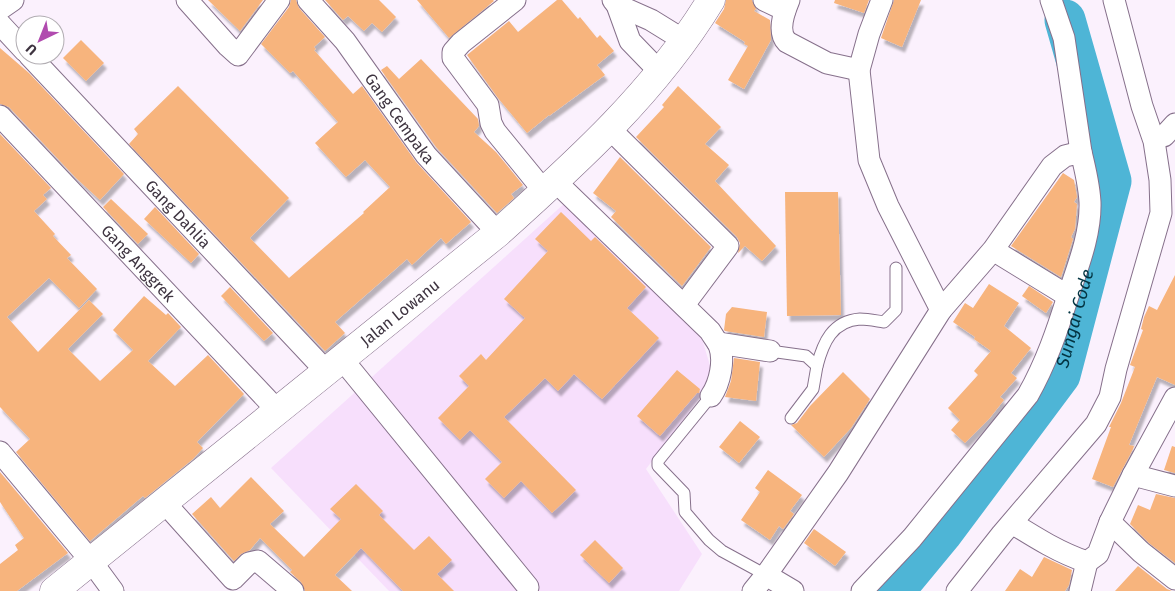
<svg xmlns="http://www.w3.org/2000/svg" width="1175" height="591" viewBox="0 0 1175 591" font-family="'Fira Sans',sans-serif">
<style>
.built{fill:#f7dffc}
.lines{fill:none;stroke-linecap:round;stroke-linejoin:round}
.river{stroke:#4eb5d6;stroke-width:41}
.building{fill:#f7b47d;filter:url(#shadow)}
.lane-casing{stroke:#86708b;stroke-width:13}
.street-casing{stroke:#86708b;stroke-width:23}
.secondary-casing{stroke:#86708b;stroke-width:29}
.lane{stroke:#fff;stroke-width:11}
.street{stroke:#fff;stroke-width:21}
.secondary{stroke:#fff;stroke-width:28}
.labels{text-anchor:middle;stroke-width:4.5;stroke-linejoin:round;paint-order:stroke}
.street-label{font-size:16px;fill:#3e3440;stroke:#fff}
.water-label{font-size:18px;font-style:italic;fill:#033442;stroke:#fff}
</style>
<defs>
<filter id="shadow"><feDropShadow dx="3" dy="5.5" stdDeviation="1" flood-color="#0004"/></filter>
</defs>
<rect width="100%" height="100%" fill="#fbf1fd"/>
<!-- built -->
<path class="built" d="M566 202 700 332 714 379 646 469 702 554 679 591H389L271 468Z"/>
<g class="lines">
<!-- river -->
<path class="river" id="s1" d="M894 591 942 533 1060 375 1111 181 1065 20"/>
</g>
<!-- building -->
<g class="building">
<path d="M208 0H263L240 31Z"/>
<path d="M291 0H296L299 8 325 37 314 47 316 49 314 50 353 94 362 86 416 162 471 222 446 244 441 238 412 265 407 259 335 322 345 333 325 351 129 144 138 134 134 129 178 86 289 198 250 238 289 278 364 213 363 212 390 187 365 160 346 177 315 143 338 122 293 71 290 73 261 44 289 7Z"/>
<path d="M325 0H379L396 17 382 32 372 23 364 31 348 16 343 20Z"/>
<path d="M417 0H493L494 1 449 38Z"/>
<path d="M557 0H562L578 19 580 17 597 38 600 35 614 51 597 65 605 75 549 116V115L527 133 498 98 467 55 509 21 518 32Z"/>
<path d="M726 0H752L756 9 754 11 770 20 771 40 744 89 728 80 748 46 744 44 745 42 715 23 724 9Z"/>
<path d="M835 0H869L864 13 834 3Z"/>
<path d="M894 0H921L902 47 881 38Z"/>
<path d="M81 40 104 63 86 81 63 58Z"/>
<path d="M0 48 29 73 124 174 100 200 76 178 9 107 0 104Z"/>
<path d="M421 59 478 119 479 126 474 132 496 152 523 185 511 194 514 198 497 213 436 147 381 70 387 66 399 79Z"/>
<path d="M678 86 721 127 705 144 729 165 715 181 776 246 762 261 745 246 738 253 740 243 737 237 636 137 664 107 662 105Z"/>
<path d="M0 134 51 188 43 195 47 199 34 211 55 234 53 236 71 255 67 258 97 289 79 308 49 278 7 317 38 352 89 300 103 314 68 349 100 381 133 350 113 330 144 296 166 315 168 313 181 327 148 361 175 386 208 355 244 394 197 442 203 448 193 459 145 498 143 496 90 541 16 452 30 439 0 407Z"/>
<path d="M620 157 711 247 682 286 611 217 616 211 593 193Z"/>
<path d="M1063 173 1074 180 1077 197 1074 202 1077 204 1075 229 1071 237 1073 239 1061 277 1011 246Z"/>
<path d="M785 192H838L841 315 787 316Z"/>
<path d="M111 199 148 234 138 244 103 207Z"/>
<path d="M155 207 199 254 191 263 144 219Z"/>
<path d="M561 212 591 241 595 237 646 287 627 308 659 338 602 399 574 374 558 391 545 378 504 417 576 490 552 513 521 481 504 498 485 479 502 462 470 430 460 440 438 418 469 386 459 376 481 354 486 360 525 318 504 299 548 251 535 239Z"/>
<path d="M1175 275V385L1157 377 1129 445 1134 446 1133 449 1113 487 1092 479 1111 427H1109L1121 403 1135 367 1130 365 1143 330 1141 329 1144 317 1149 306 1157 310Z"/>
<path d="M989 284 1019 303 1004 326 1031 348 1011 373 1017 378 1000 397 1004 400 989 419 965 443 951 430 960 420 948 408 978 375 974 371 991 351 974 339 975 337 953 322 965 303 973 308Z"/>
<path d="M1029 286 1053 302 1046 313 1022 296Z"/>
<path d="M230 287 273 333 264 341 221 296Z"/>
<path d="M732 307 767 312 764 337 725 331 724 330 726 314Z"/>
<path d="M734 358 760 362 756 401 725 397 731 381Z"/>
<path d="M677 370 700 389 699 393H697L660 436 637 416Z"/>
<path d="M843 372 870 399 851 428 824 457 791 425 797 423 810 406Z"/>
<path d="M740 421 760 437 739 463 719 447Z"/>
<path d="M1172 446 1175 447V473L1164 470Z"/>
<path d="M768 470 802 495 790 511 794 514 783 529 779 526 770 540 741 520 760 492 755 488Z"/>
<path d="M0 472 68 553 17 591H0V564L18 550 15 545 24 538 0 502Z"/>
<path d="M251 477 284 511 270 524 304 557 341 519 330 509 356 484 383 511 379 515 414 550 429 536 452 560 437 574 454 591H403L361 548 335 575 352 591H305L301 582 290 572 292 570 260 538 250 550 241 554 234 561 192 514 211 497 220 508Z"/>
<path d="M1156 494 1175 498V563L1149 543 1130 524 1138 505 1150 510Z"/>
<path d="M814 529 846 552 835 566 804 543Z"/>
<path d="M595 540 623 568 609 583 580 555Z"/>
<path d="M1044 557 1072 570 1069 585 1065 591H1005L1020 569 1032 577Z"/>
<path d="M1138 566 1167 589 1172 591H1115Z"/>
</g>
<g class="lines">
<!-- lane casing -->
<g class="lane-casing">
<g id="lane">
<path d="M770 351 806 356 817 366 813 389 791 418"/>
<path d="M817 366C823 343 832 321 860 319 868 319 877 321 884 322L896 310V268"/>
<path d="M711 396 658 461V466L684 493 685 512 709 540 722 551 766 575"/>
</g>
</g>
<!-- street casing -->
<g class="street-casing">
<g id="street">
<path d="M187 0 228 46 238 55 279 0"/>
<path id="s2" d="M308 0 345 41 426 155 498 233"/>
<path d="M515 0 461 43 453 52V58L488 105 491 123 495 131 544 191"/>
<path d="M613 0 617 5 630 41 660 72"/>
<path d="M764 0 785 10"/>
<path d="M789 0C784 12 777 32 787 42L827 63 859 70"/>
<path d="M1051 0 1064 38 1081 152"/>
<path d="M617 5 651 20 685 41"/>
<path d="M0 9 13 0"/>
<path d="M0 24 25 51"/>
<path id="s3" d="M29 55 326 371"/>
<path id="s4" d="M0 116 277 410"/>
<path d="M609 128 728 246 684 305"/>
<path d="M1164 136 1175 124"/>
<path d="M555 181 710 331C713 336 716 340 719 345 725 360 720 383 711 396"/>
<path d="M941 310 993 250 1052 166 1065 156 1081 152C1085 168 1089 185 1090 202 1091 234 1078 266 1068 296L993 250"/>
<path d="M718 343 770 351"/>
<path d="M342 359 528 587"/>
<path d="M0 452 91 561 113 591"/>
<path d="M1133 475 1175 486"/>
<path d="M164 502 233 579 249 563 258 561 293 591"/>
<path d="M1110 522 1141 552 1175 579"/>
<path d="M1012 523C1036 538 1060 553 1087 562L1098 554 1110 522 1133 475 1175 398"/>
<path d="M766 575 793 591"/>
<path d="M753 591 766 575 838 473 941 310 888 206 869 160 859 70 869 34 882 0"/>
<path d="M862 591 912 538 1028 395C1046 363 1057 331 1068 296"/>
<path d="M957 591 1002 534 1096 424 1110 397 1116 369 1161 213 1160 180 1154 141 1142 106 1114 0"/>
<path d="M1080 591 1087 562"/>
</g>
</g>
<!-- secondary casing -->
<g class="secondary-casing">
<g id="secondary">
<path id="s5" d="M54 591 498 233C576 163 656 91 711 0"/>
</g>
</g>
<!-- lane -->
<use href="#lane" class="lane"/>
<!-- street -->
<use href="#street" class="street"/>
<!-- secondary -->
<use href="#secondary" class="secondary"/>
</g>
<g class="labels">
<!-- street labels -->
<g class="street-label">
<text dy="6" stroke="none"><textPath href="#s2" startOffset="150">Gang Cempaka</textPath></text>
<text dy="6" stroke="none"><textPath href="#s3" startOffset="218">Gang Dahlia</textPath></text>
<text dy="6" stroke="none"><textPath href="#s4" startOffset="202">Gang Anggrek</textPath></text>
<text dy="6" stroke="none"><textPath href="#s5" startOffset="444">Jalan Lowanu</textPath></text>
</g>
<!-- water labels -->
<g class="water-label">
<text dy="6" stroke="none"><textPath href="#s1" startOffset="331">Sungai Code</textPath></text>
</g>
</g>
<!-- north arrow -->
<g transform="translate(40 40) rotate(223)"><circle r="24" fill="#ffffff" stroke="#b2aeb3"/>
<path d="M0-4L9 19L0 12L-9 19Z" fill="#b14baf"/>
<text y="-8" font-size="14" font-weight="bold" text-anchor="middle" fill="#3e3440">U</text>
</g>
</svg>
